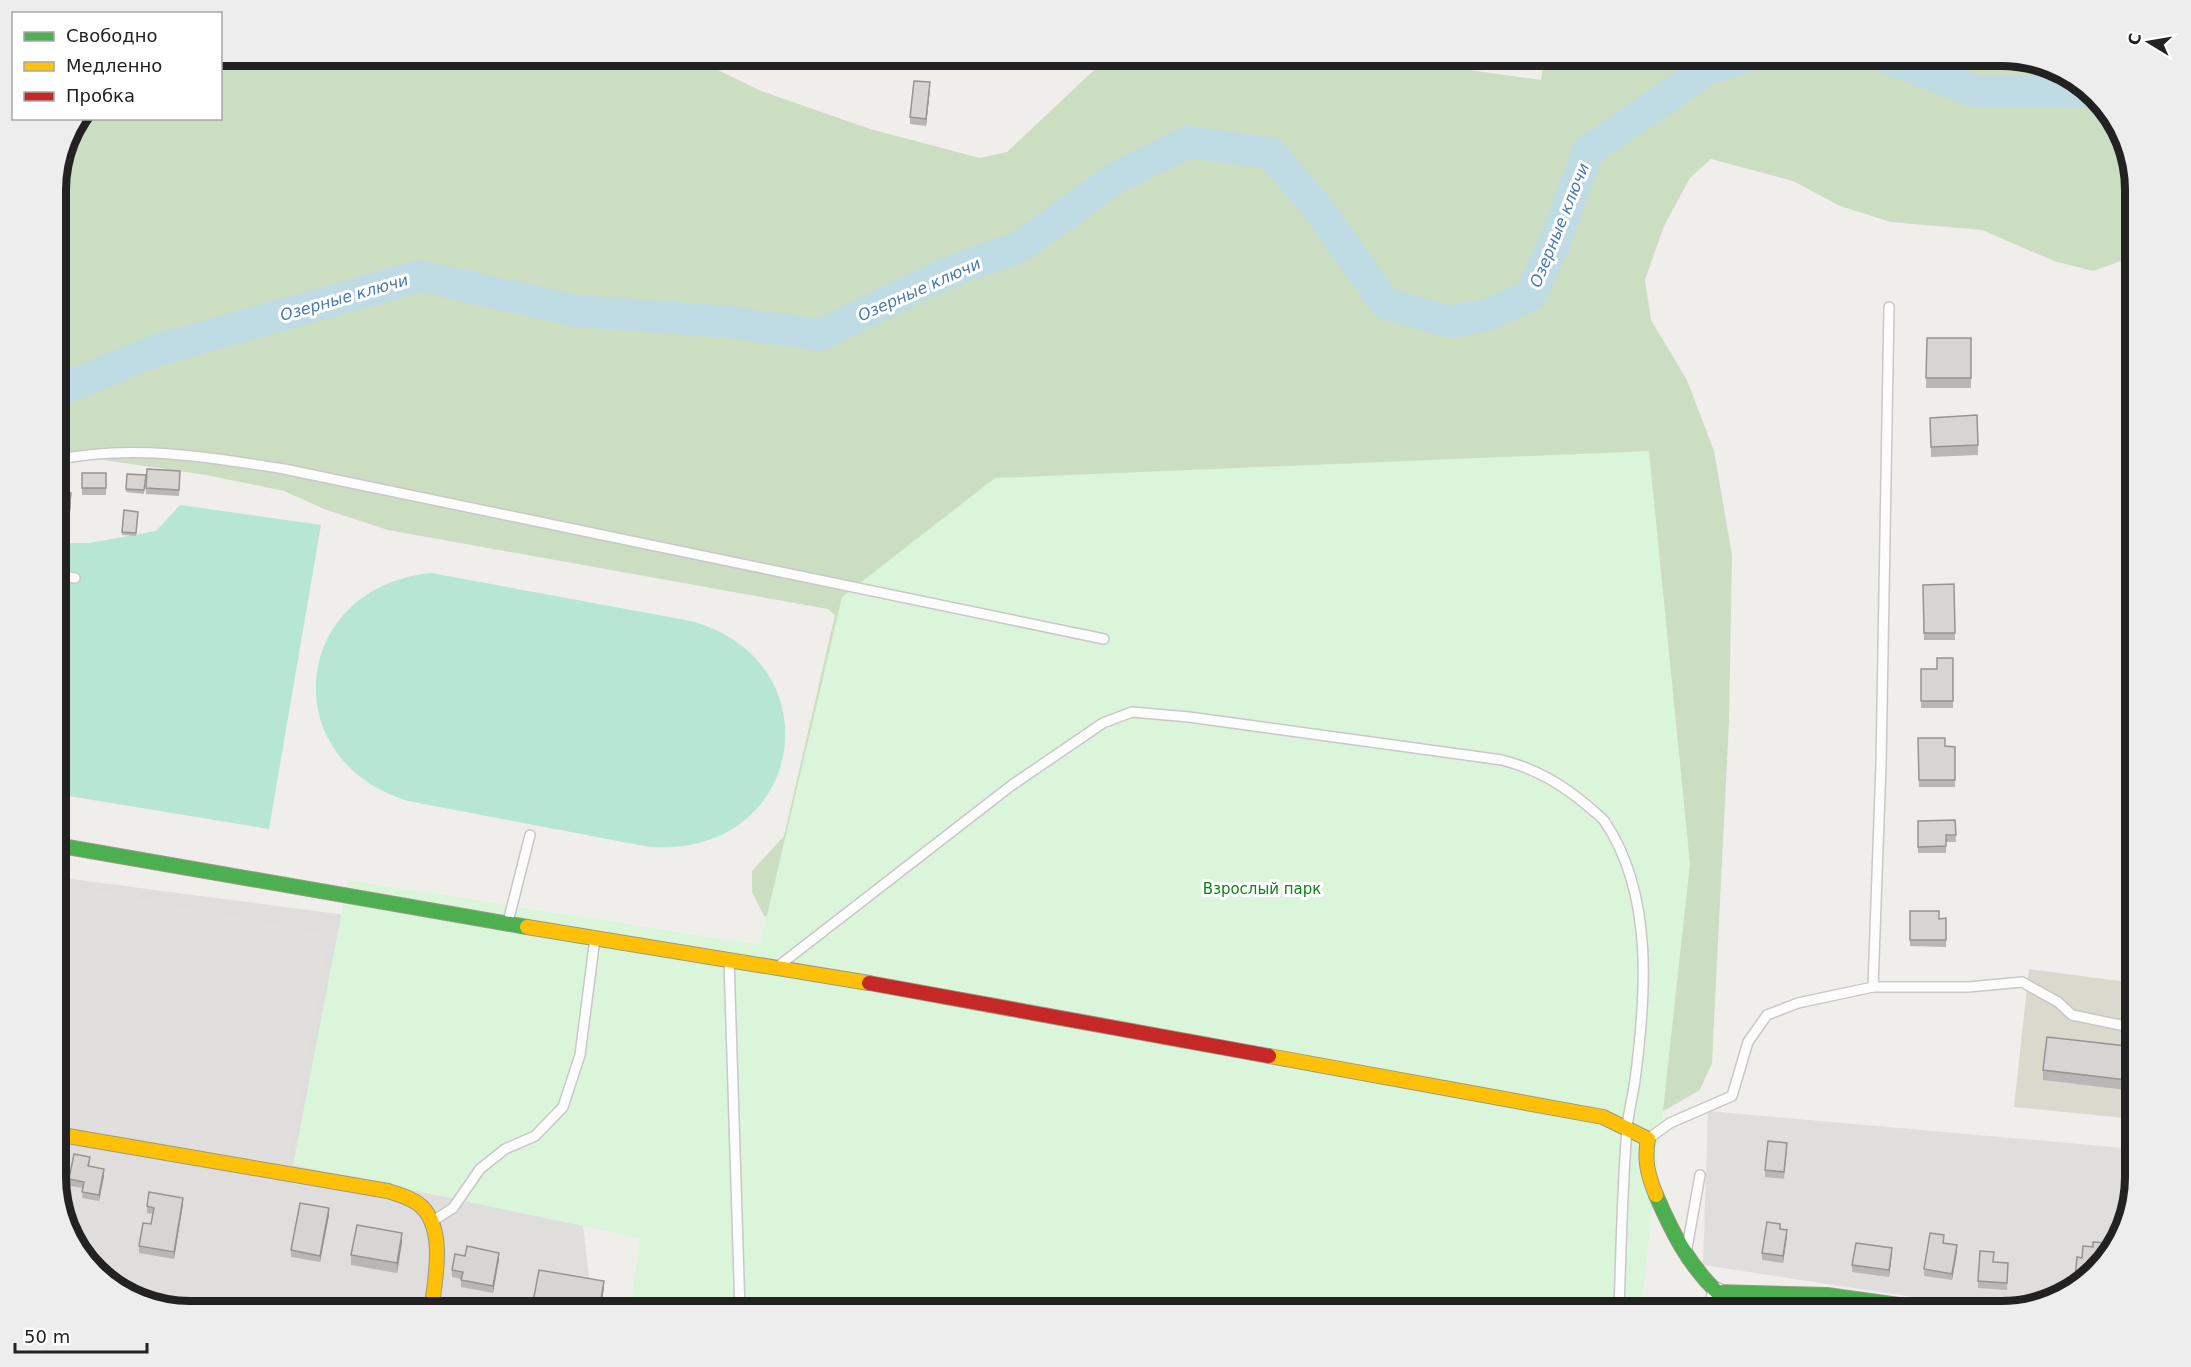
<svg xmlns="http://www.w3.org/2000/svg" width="2191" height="1367" viewBox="0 0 2191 1367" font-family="'DejaVu Sans',sans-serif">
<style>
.residential{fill:#dfdedc}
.construction{fill:#d9d9cd}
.forest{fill:#cbdec1}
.park{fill:#daf5da}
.pitch{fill:#b7e6d2}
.parking{fill:#e0dfde}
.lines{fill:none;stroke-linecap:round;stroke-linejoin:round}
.river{stroke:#bfdbe3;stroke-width:32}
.lane-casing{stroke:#c9c8c7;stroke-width:12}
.street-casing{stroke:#c9c8c7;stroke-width:21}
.fast-casing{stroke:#999a82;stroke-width:16}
.slow-casing{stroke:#999a82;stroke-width:16}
.jam-casing{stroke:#999a82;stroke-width:16}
.lane{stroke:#fdfcfc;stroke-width:9}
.street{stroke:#fdfcfc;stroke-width:18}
.fast{stroke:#4caf50;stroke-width:14}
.slow{stroke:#ffc107;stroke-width:14}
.jam{stroke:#c62828;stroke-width:14}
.wall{fill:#b9b6b5}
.shaded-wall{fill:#969493}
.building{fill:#d7d4d2;stroke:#969493;stroke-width:1.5}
.labels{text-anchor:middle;stroke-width:6;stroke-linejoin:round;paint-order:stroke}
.park-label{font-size:15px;fill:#0c8416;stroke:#fff}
.water-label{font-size:16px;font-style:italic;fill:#4a7aab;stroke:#fff}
.rim{fill:none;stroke:#222;stroke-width:8}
</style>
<rect width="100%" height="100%" fill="#f0eeeb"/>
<!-- residential -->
<g class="residential">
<path d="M56 877 651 955 575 1156 593 1311H190L122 1293 74 1245 56 1186Z"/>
<path d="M1708 1111 2135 1149V1178L2117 1245 2068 1294 2005 1311 1703 1265Z"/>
</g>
<!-- construction -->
<path class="construction" d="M2029 969 2135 983V1119L2014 1107Z"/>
<!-- forest -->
<path class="forest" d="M221 56H689L761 91 870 129 980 158 1007 152 1109 56H1370L1541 80 1544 56H2001L2069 74 2117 122 2135 181V256L2093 271 2054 261 1982 230 1891 222 1840 206 1793 181 1711 159 1690 178 1664 226 1645 280 1651 320 1687 380 1714 451 1732 555 1729 721 1712 1063 1700 1090 1653 1117 764 916 752 892V871L784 836 835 615 828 609 388 530 324 509 284 491 206 475 56 453V181L66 138 79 119 220 118Z"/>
<!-- park -->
<path class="park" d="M1649 451 1690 864 1641 1311H630L640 1238 293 1165 348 880 760 945 842 597 995 478Z"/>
<!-- pitch -->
<g class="pitch">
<path d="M180 505 321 525 269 829 56 794V543H89L156 531Z"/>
<path d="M431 573 691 621C837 661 806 858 649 847L408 801C273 760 291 587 431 573Z"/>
</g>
<!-- parking -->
<path class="parking" d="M56 883 329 935 288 1164 56 1123Z"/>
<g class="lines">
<!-- river -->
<g class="river">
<path d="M1882 56 1974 91H2086"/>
<path d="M56 392 154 351 420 276 577 311 729 322 820 335 944 274 1019 247 1117 177 1188 142 1271 153 1316 206 1386 304 1451 322 1486 315 1530 296 1554 244 1588 151 1707 69 1748 56"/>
</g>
<!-- lane casing -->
<g class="lane-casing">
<g id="lane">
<path d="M56 460C132 444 209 457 284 469L1104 639"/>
<path d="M56 575 75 578"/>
<path d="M508 922 530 835"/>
<path d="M729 959 740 1311"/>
<path d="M781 964 1012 785 1103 723 1132 712 1189 717 1502 760C1536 769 1562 784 1589 807 1594 812 1602 817 1605 822 1654 895 1646 997 1635 1080 1633 1096 1628 1113 1627 1129 1622 1190 1621 1251 1619 1311"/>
<path d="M1873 987 1881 764 1889 307"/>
<path d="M1648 1139 1670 1123 1732 1096 1748 1042 1767 1015 1798 1003 1873 987H1968L2022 982 2058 1002 2072 1015 2135 1028"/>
<path d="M433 1221 453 1208 480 1169 505 1149 535 1136 563 1107 580 1055 595 938"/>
<path d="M1687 1248 1700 1175"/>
</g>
</g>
<!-- street casing -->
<g class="street-casing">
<path id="street" d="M1713 1311 1717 1292"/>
</g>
<!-- fast casing -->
<g class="fast-casing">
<g id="fast">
<path d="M56 845 527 927"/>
<path d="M1656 1195C1672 1232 1688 1264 1717 1292L1827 1295 1942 1311"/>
</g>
</g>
<!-- slow casing -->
<g class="slow-casing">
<g id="slow">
<path d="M527 927 869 983"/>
<path d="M1269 1056 1603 1117 1648 1139C1644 1161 1648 1175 1656 1195"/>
<path d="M56 1134 388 1191C399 1195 413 1198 422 1207 446 1231 435 1281 431 1311"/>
</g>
</g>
<!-- jam casing -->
<g class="jam-casing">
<path id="jam" d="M869 983 1269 1056"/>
</g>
<!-- lane -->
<use href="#lane" class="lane"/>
<!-- street -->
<use href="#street" class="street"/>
<!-- fast -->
<use href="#fast" class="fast"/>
<!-- slow -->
<use href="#slow" class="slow"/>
<!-- jam -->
<use href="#jam" class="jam"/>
</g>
<!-- wall -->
<g class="wall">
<path d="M930 89 926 126 910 124V117Z"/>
<path d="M1927 338H1971V388H1926Z"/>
<path d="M1930 418 1978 445V455L1931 457Z"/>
<path d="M180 471 179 496 146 494V488Z"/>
<rect x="82" y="473" width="24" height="22"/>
<path d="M127 474 146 475 144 494 126 492Z"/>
<path d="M56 502 71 503 66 551 56 550Z"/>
<path d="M124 510 138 512 136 536 122 535Z"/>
<path d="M1954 584 1955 640H1924L1923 585Z"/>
<path d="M1953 658V708H1921V669H1937Z"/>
<path d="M1918 738 1945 746 1955 747V787H1919Z"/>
<path d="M1955 820 1956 842H1946V853H1918V821Z"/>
<path d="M1910 911 1939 919 1946 918V947L1910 946Z"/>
<path d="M2135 1047V1091L2043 1080V1070Z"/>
<path d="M1787 1150 1784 1179 1765 1177V1170Z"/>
<path d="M90 1164V1166L104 1176 99 1201 82 1198 83 1188 69 1186V1179Z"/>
<path d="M183 1204 174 1259 139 1253V1246L151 1224 153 1214 147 1213V1206Z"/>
<path d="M329 1215 320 1262 291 1257V1250Z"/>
<path d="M1780 1229 1787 1236 1783 1263 1762 1260V1253Z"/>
<path d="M402 1242 397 1273 351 1265V1255Z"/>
<path d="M1944 1243 1957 1252 1952 1280 1924 1276V1269Z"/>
<path d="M2107 1250 2106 1256 2077 1285H2075V1278L2082 1258Z"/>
<path d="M1892 1254 1889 1277 1852 1272V1265Z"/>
<path d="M465 1256 499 1259 493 1293 461 1287V1279L452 1277V1270Z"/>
<path d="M1994 1262 2008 1263 2007 1290 1978 1288V1281Z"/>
<path d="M604 1288 600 1311H532V1307Z"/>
</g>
<!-- shaded-wall -->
<g class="shaded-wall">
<path d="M930 82V89L926 126V119Z"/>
<path d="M71 493V503L66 551V541Z"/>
<path d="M104 1169V1176L99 1201V1195Z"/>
<path d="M183 1198V1204L174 1259V1252Z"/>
<path d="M329 1208V1215L320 1262V1256Z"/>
<path d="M1787 1230V1236L1783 1263V1256Z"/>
<path d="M402 1233V1242L397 1273V1263Z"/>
<path d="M1957 1245V1252L1952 1280V1274Z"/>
<path d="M1892 1248V1254L1889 1277V1270Z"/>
<path d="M499 1253V1259L493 1293V1286Z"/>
<path d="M604 1281V1288L600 1311H599Z"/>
</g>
<!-- building -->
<g class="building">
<path d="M914 81 930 82 926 119 910 117Z"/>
<path d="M1927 338H1971V378H1926Z"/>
<path d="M1977 415 1978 445 1931 447 1930 418Z"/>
<path d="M147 469 180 471 179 490 146 488Z"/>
<rect x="82" y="473" width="24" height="15"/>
<path d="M127 474 146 475 144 490 126 489Z"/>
<path d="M61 492 71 493 66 541 56 540V502H60Z"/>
<path d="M124 510 138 512 136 533 122 532Z"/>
<path d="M1954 584 1955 633H1924L1923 585Z"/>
<path d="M1937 658H1953V701H1921V669H1937Z"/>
<path d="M1918 738H1945V746L1955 747V780H1919Z"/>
<path d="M1955 820 1956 835H1946V846L1918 847V821Z"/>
<path d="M1910 911H1939V919L1946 918V940H1910Z"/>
<path d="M2047 1037 2135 1047V1081L2043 1070Z"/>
<path d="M1768 1141 1787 1143 1784 1172 1765 1170Z"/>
<path d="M74 1154 90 1157 88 1166 104 1169 99 1195 82 1192 84 1182 69 1179Z"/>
<path d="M149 1192 183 1198 174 1252 139 1246 143 1223 151 1224 154 1208 147 1206Z"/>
<path d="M300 1203 329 1208 320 1256 291 1250Z"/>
<path d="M1767 1222 1780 1224V1229L1787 1230 1783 1256 1762 1253Z"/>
<path d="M357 1225 402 1233 397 1263 351 1255Z"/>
<path d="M1930 1233 1944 1235 1943 1243 1957 1245 1952 1274 1924 1269Z"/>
<path d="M2093 1242 2107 1243 2105 1257 2084 1278H2075L2077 1257 2082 1258 2083 1246 2093 1247Z"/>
<path d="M1856 1243 1892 1248 1889 1270 1852 1265Z"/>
<path d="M467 1246 499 1253 493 1286 461 1280 463 1272 452 1270 455 1254 465 1256Z"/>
<path d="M1980 1251 1994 1252 1993 1262 2008 1263 2007 1283 1978 1281Z"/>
<path d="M539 1270 604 1281 599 1311H560L532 1307Z"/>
</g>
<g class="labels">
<!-- park labels -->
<g class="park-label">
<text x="1262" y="894">Взрослый парк</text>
</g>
<!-- water labels -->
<g class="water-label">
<text transform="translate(1559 225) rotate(-68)" y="6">Озерные ключи</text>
<text transform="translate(919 289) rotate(-24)" y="6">Озерные ключи</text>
<text transform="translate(344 297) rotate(-16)" y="6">Озерные ключи</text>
</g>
</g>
<!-- crop -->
<path d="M0 0H2191V1367H0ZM190 66H2001A124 124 0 0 1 2125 190V1177A124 124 0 0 1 2001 1301H190A124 124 0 0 1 66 1177V190A124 124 0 0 1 190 66Z" fill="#ededed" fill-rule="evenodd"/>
<path class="rim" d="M190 66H2001A124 124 0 0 1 2125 190V1177A124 124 0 0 1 2001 1301H190A124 124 0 0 1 66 1177V190A124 124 0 0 1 190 66Z"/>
<!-- legend -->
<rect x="12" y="12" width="210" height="108" fill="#ffffff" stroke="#a7a7a7" stroke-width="1.5"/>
<rect x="24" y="32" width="30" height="9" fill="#4caf50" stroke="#a7a7a7" stroke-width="1.5"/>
<text x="66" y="42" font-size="18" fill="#222222">Свободно</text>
<rect x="24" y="62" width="30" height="9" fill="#ffc107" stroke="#a7a7a7" stroke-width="1.5"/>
<text x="66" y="72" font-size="18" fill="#222222">Медленно</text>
<rect x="24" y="92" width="30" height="9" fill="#c62828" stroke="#a7a7a7" stroke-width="1.5"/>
<text x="66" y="102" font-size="18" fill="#222222">Пробка</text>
<!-- north arrow -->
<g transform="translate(2149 42) rotate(281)" stroke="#ffffff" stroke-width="4.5" paint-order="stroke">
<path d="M0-4.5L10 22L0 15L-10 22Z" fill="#222222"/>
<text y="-9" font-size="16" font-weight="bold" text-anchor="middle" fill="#222222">С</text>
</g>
<!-- scale -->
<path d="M15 1343v9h132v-9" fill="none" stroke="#222222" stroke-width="3"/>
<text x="24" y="1343" font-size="18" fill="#222222" stroke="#ffffff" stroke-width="4.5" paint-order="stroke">50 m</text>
</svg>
